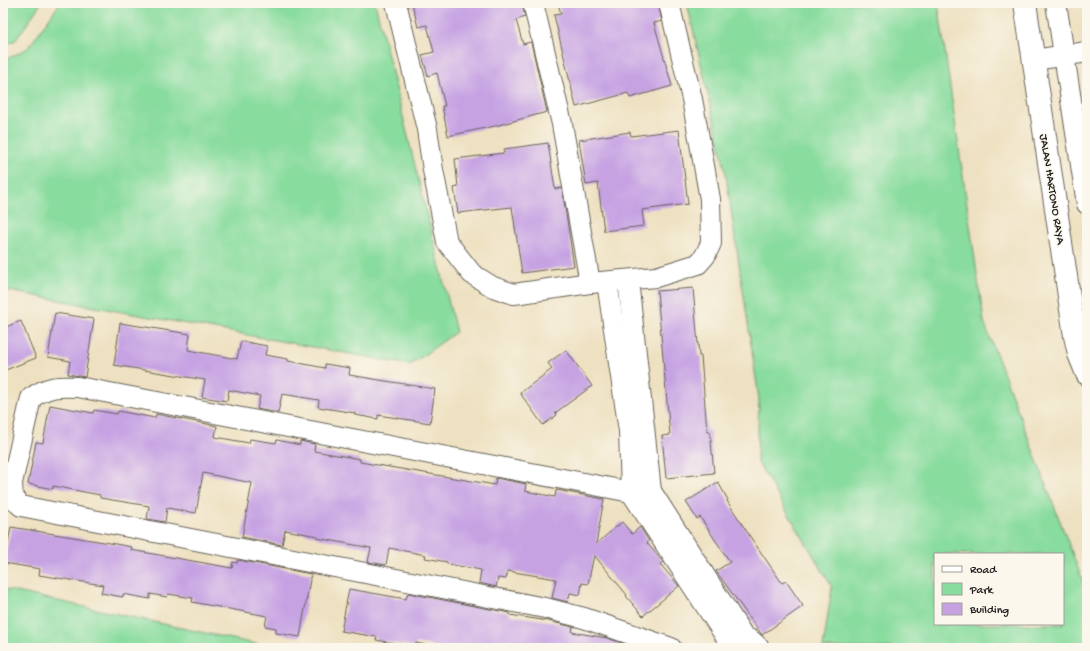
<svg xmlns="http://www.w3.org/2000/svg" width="1090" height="651" viewBox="0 0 1090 651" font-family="'Gochi Hand',sans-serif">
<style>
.green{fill:#88dc9e;stroke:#527c5d;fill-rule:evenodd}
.building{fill:#c6a2e3}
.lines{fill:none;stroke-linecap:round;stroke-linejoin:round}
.street-casing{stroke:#666156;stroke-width:22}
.secondary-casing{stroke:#666156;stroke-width:24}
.street{stroke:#fff;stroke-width:20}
.secondary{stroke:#fff;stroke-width:22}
.labels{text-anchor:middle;stroke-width:3;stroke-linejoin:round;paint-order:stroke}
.street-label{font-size:12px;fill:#1c1c1c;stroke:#fbf7ec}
</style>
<rect width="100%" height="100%" fill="#fbf7ec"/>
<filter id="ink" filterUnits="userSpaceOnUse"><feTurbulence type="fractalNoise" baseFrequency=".025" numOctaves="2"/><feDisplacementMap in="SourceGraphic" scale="8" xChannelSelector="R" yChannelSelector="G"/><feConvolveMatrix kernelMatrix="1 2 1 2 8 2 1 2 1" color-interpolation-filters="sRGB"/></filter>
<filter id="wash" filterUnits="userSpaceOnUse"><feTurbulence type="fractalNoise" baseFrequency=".012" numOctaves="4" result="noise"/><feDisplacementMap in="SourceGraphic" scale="16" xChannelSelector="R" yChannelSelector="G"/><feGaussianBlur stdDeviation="0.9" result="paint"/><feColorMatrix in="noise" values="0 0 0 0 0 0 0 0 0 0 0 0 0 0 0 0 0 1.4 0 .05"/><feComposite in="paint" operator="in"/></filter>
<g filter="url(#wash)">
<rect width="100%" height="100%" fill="#eee1c1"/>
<!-- green -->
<g class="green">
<path d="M3 3H41L16 40 3 46Z"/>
<path d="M60 3H375L456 332 410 365 3 290V61L28 48Z"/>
<path d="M687 3H938L984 322 1087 592V648H823L832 587 757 461 759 399 725 169ZM935 554H1063V624H935Z"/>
<path d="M3 589 274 648H3Z"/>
</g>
<g id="blocks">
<!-- building -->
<g class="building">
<path d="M412 3H522L525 17 516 20 523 44 531 42 547 112 495 126 448 136 442 106H445L437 73 428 76 422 55 434 52 427 25 418 27Z"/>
<path d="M558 3H658L662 21 654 23 672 86 630 98 628 93 576 107 554 15 561 14Z"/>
<path d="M679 130 688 204 642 210 644 226 604 231 598 183 586 185 579 140 630 132 631 136Z"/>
<path d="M548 143 555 189 562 188 574 266 522 273 512 207 458 213 454 188 458 187 455 159 504 153V149Z"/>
<path d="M693 288 699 356H701L707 431H710L714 473 666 478 662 436 670 435 657 291Z"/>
<path d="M55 313 94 319 85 377 68 374 70 361 48 357Z"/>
<path d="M21 321 36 358 3 371V328Z"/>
<path d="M120 323 190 334 188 350 237 359 241 341 267 346 265 355 288 359V361L325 368V364L350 368 349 375 435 389 430 423 378 415V419L355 415V413L318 407 319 400 282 394 278 413 257 409 260 396 229 390 227 401 202 397 205 380 114 365Z"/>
<path d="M566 350 592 386 555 413 557 415 543 425 520 393 552 369 548 363Z"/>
<path d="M50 405 93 413 94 410 117 414 118 411 155 418 156 414 217 426 215 437 249 443 250 439 276 443 277 440 300 445V441L315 444 314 451 360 459V462L495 485 496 478 526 484 525 491 555 497 556 490 604 499 596 544 622 522 632 534 640 527 649 541 647 543 663 562 660 564 679 586 643 616 626 596 627 595 594 555 588 584 582 583 580 595 570 593 568 602 552 598 556 579 508 571 506 579 498 578 496 587 479 583 481 570 447 564V562L425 558 426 555 389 548 386 565 368 562 371 548 317 538V536L285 530 282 545 242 537 252 483 203 473 196 513 167 508 165 522 147 519 149 506 100 498V495L53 486V489L28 484 36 442 43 443Z"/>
<path d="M718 482 728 500 727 501 751 538 782 583 786 581 803 606 762 635 716 571 730 562 700 517 697 519 686 502Z"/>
<path d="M11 527 110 543 132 547 131 550 232 568 233 562 237 563 238 560 311 574 300 637 276 633V628L265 626 267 616 192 602 193 598 168 594 167 597 150 594V599L123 594V597L101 593 103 585 39 575 40 569 4 563Z"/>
<path d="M349 589 406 599 408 593 510 613V615L548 621 573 627 572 632 607 638 624 644 623 648H442L416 643 415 647 376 640 377 637 341 631Z"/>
</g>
</g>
</g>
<g filter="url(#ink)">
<use href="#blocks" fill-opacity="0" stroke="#666156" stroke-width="1"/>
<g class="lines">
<!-- street casing -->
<g class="street-casing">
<g id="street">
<path d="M396 3 427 129 433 170 447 242 472 274 493 287 514 294 590 283 656 277 698 264 705 256 711 243 710 199 692 99 669 3"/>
<path d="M533 3 562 124 590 283"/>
<path d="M1056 3 1087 204"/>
<path d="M1034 60 1087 52"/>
<path d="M628 280 651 491 744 637"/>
<path d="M607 282 629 431 631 492 728 640"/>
<path d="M651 491 631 492 78 387C58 386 48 386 31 398L12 483 13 498 21 506 545 608 584 618 671 648"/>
<path d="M732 638C743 634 752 639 759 648"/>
</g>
</g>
<!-- secondary casing -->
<g class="secondary-casing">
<path id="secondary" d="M1025 3 1075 336 1079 354 1087 374"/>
</g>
<!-- street -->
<use href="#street" class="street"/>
<!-- secondary -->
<use href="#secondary" class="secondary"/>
</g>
</g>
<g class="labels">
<!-- street labels -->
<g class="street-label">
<text transform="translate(1053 189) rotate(81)" y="4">JALAN HARTONO RAYA</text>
</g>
</g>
<!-- margin -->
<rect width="1090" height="651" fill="none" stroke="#fbf7ec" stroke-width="16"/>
<!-- legend -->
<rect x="934" y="553" width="130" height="72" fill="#fbf7ec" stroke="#a29f99"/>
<rect x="942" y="566" width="20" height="6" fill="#ffffff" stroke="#a29f99"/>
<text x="970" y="573" font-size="12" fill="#1c1c1c">Road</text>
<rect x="942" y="583" width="20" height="12" fill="#88dc9e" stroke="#a29f99"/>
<text x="970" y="593" font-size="12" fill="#1c1c1c">Park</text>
<rect x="942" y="603" width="20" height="12" fill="#c6a2e3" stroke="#a29f99"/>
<text x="970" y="613" font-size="12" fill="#1c1c1c">Building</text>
</svg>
